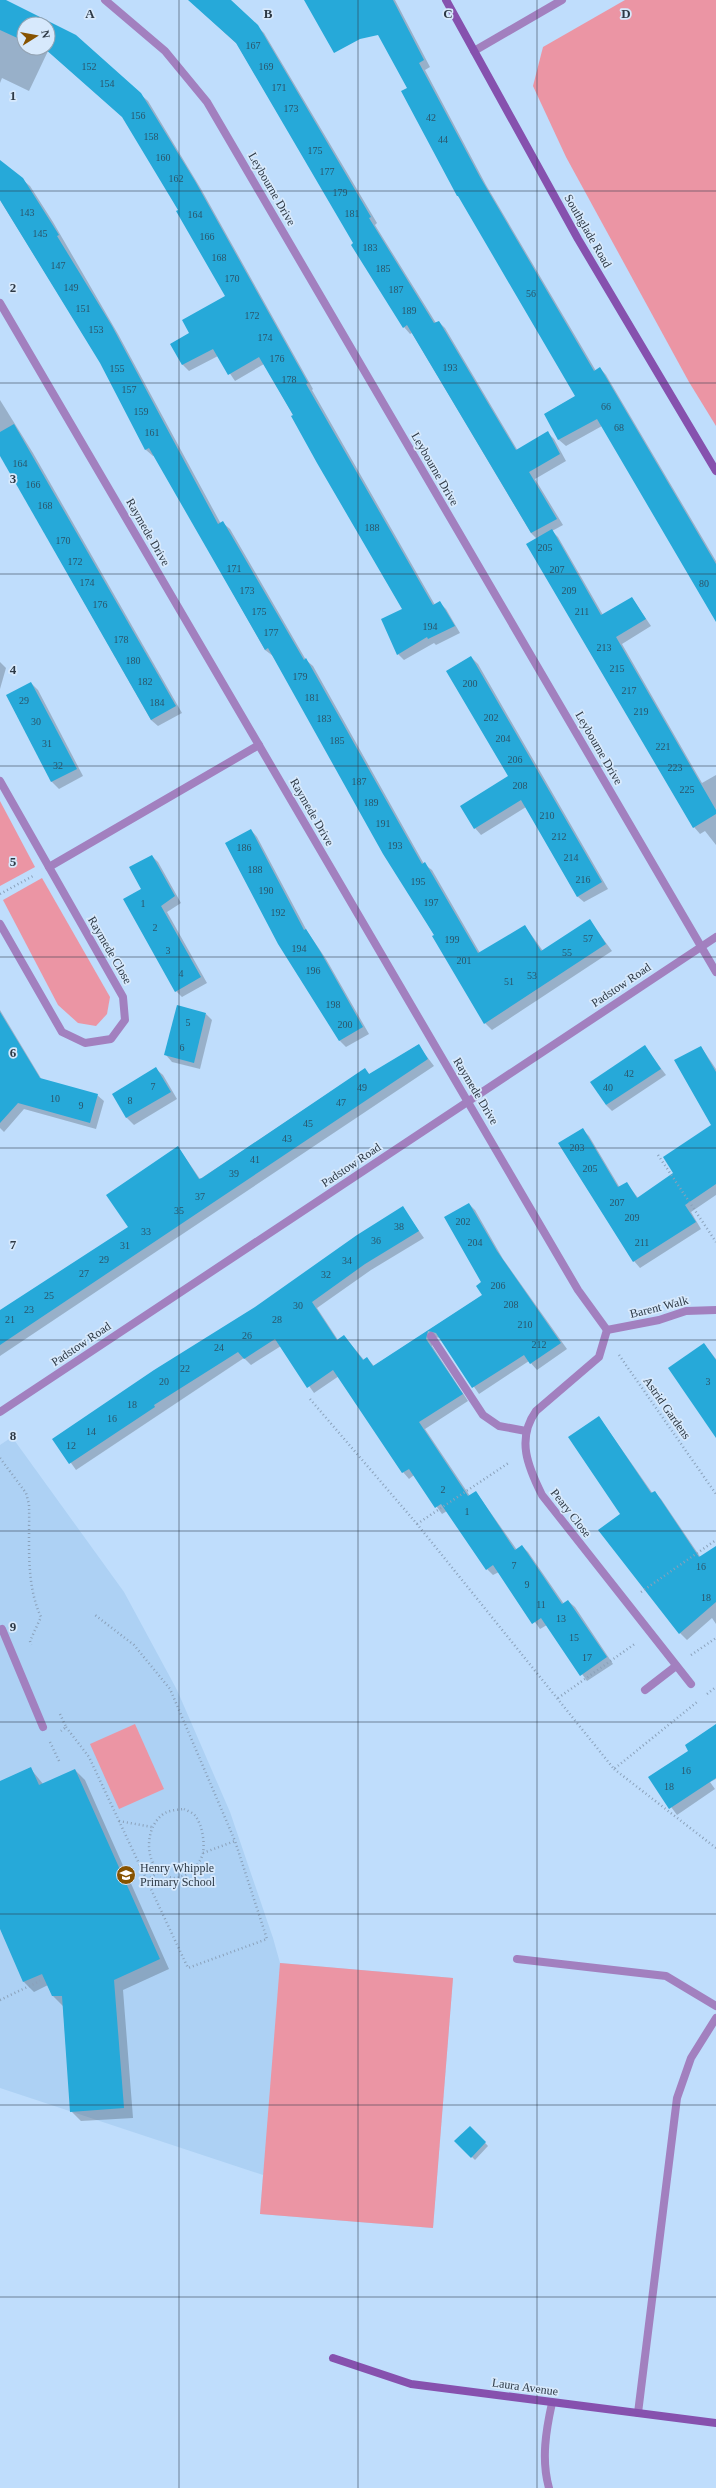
<svg xmlns="http://www.w3.org/2000/svg" width="716" height="2488" viewBox="0 0 716 2488" font-family="'Times New Roman',serif">
<style>
.built{fill:#add1f4}
.green{fill:#eb95a4}
.shadow{fill:#0003;fill-rule:evenodd}
.building{fill:#26a9d9}
.lines{fill:none;stroke-linecap:round;stroke-linejoin:round}
.path{stroke:#8aa1ba;stroke-width:2.5;stroke-dasharray:1 3;stroke-linecap:butt}
.lane{stroke:#a280bf;stroke-width:8}
.street{stroke:#a280bf;stroke-width:8}
.secondary{stroke:#8651ae;stroke-width:8}
.grid{fill:none;stroke:#2d3945;stroke-width:1;stroke-opacity:0.55}
.labels{text-anchor:middle;stroke-width:3.5;stroke-linejoin:round;paint-order:stroke}
.number-label{font-size:10px;fill:#2b556a}
.street-label{font-size:12px;fill:#2d3945;stroke:#d7e9fc}
.poi-label{font-size:12px;fill:#2d3945;stroke:#d7e9fc;text-anchor:start}
.grid-label{font-size:13px;text-anchor:middle;font-weight:bold;fill:#2d3945;stroke:#d7e9fc;stroke-width:3.5;stroke-linejoin:round;paint-order:stroke}
</style>
<rect width="100%" height="100%" fill="#bfddfc"/>
<!-- built -->
<path class="built" d="M12 1437 124 1592 177 1690 230 1812 273 1938 280 1963 453 1978 433 2228 260 2214 263 2175 0 2088V1445Z"/>
<!-- green -->
<g class="green">
<path d="M625 0H716V426L689 382 566 157 533 86 543 47Z"/>
<path d="M0 801 35 867 0 886Z"/>
<path d="M42 878 110 997 107 1014 96 1026 78 1023 58 1005 3 900Z"/>
<path d="M135 1724 164 1789 119 1809 90 1744Z"/>
<path d="M280 1963 453 1978 433 2228 260 2214Z"/>
</g>
<!-- shadow -->
<g class="shadow">
<path d="M0 0 75 36 148 101 201 189 313 389 312 390 435 605 440 603 446 609 460 633 436 645 434 643 404 660 398 654 404 610 264 364 235 381 218 356 189 371 183 365 171 344 190 333 227 297 179 210 124 118 48 51 29 91 2 78 0 83ZM24 24H48V48H24Z"/>
<path d="M189 0H230L264 33 377 223 375 225 436 323 439 322 445 328 518 451 547 432 554 439 566 461 535 479 563 525 552 531 558 537 603 615 632 598 651 626 622 644 702 783 716 775V845L705 831 700 834 694 827 537 539 531 533 412 333 410 334 404 327 237 44Z"/>
<path d="M361 0H395L430 67 425 70 486 185 596 371 600 368 606 375 716 561V620L602 426 566 446 559 440 545 414 576 396 463 201 458 196 408 89Z"/>
<path d="M0 161 30 186 53 222 118 334 221 524 223 523 230 529 306 660 313 666 424 864 432 870 480 953 525 926 543 951 590 921 612 951 492 1030 485 1023 273 656 265 650 155 455 153 456 146 450 101 363 0 200Z"/>
<path d="M0 400 33 453 182 713 158 726 151 720 0 454Z"/>
<path d="M471 657 478 664 608 889 584 902 577 896 526 807 481 835 475 828 509 776Z"/>
<path d="M0 662 6 668 0 689Z"/>
<path d="M31 683 38 690 83 776 59 789 52 782 7 696Z"/>
<path d="M251 830 257 837 307 931 326 959 369 1034 346 1047 340 1041 279 943Z"/>
<path d="M152 856 158 862 181 903 167 912 207 983 182 997 176 991 143 889Z"/>
<path d="M0 1010 42 1080 97 1095 104 1101 96 1129 24 1109 4 1132 0 1128Z"/>
<path d="M206 1014 212 1020 200 1069 172 1062 166 1055Z"/>
<path d="M418 1045 434 1066 0 1356V1312L129 1227 178 1147 200 1179 365 1069 370 1075Z"/>
<path d="M645 1047 666 1075 612 1111 606 1105Z"/>
<path d="M701 1047 716 1069V1195L691 1212 701 1229 640 1268 634 1261 583 1130 589 1136 620 1188 626 1183 639 1199 675 1174 712 1125Z"/>
<path d="M156 1069 163 1075 177 1099 134 1125 127 1118 113 1094Z"/>
<path d="M469 1204 475 1210 503 1259 567 1349 537 1370 529 1361 479 1394 440 1338 435 1337 432 1346 468 1401 425 1429 470 1496 476 1492 517 1550 522 1546 528 1552 564 1604 568 1601 575 1607 613 1664 587 1681 547 1625 540 1629 499 1572 493 1575 487 1569 447 1511 442 1514 414 1475 409 1479 403 1472 339 1376 314 1393 281 1346 251 1365 244 1358 76 1470 54 1439 255 1308 403 1208 424 1238 371 1270 317 1308 338 1340 344 1336 364 1360 367 1358 374 1366 483 1295Z"/>
<path d="M704 1344 716 1359V1436Z"/>
<path d="M599 1417 653 1494 655 1493 661 1499 701 1558 716 1559V1624L712 1618 687 1640 680 1633 622 1514Z"/>
<path d="M716 1725V1779L710 1782 715 1789 677 1815 650 1778 690 1751Z"/>
<path d="M30 1768 43 1784 75 1770 85 1780 169 1969 123 1990 133 2118 81 2121 71 2111 63 2006 53 1996 48 1985 34 1992 24 1982 0 1927V1782Z"/>
<path d="M470 2127 488 2146 475 2160 456 2141Z"/>
</g>
<!-- building -->
<g class="building">
<path d="M0 0H6L76 35 141 93 195 181 308 383 306 384 433 605 440 601 455 626 428 639 427 637 397 655 381 619 402 609 317 463 291 416 293 415 259 357 228 375 213 349 182 365 170 344 189 333 182 320 225 296 176 211 178 210 122 117 44 48H48V24H24V41L0 30Z"/>
<path d="M188 0H231L258 25 371 217 369 218 434 323 439 321 516 450 548 431 560 454 529 472 557 519 531 533 407 325 403 328 351 245 353 243 236 43Z"/>
<path d="M304 0H393L424 60 419 63 480 177 594 371 600 367 716 564V622L597 419 558 440 544 414 575 396 458 196H457L401 91 407 88 378 35 360 39 334 53Z"/>
<path d="M0 160 23 178 59 235 57 236 112 326 218 524 223 521 304 660 306 658 422 864 425 862 478 953 525 925 541 951 590 919 606 944 484 1024 432 936 434 935 383 854 268 648 265 650 149 448 145 450 100 363 0 200Z"/>
<path d="M14 424 176 706 151 720 0 456V432Z"/>
<path d="M552 529 601 615 632 597 646 619 616 637 716 810V814L693 828 526 544Z"/>
<path d="M471 656 602 882 577 897 521 800 474 829 460 806 508 776 446 671Z"/>
<path d="M31 682 77 769 51 782 6 695Z"/>
<path d="M251 829 304 930 306 929 320 951 363 1027 339 1041 278 944 225 843Z"/>
<path d="M152 855 175 896 161 906 201 977 175 992 123 899 141 889 129 867Z"/>
<path d="M177 1005 206 1013 194 1063 164 1055Z"/>
<path d="M0 1012 40 1078 98 1094 90 1123 18 1103 0 1123Z"/>
<path d="M419 1044 428 1059 0 1345V1310L128 1227 106 1195 178 1146 199 1179 202 1178 365 1068 369 1074Z"/>
<path d="M645 1045 661 1069 606 1105 590 1082Z"/>
<path d="M701 1046 716 1072V1184L685 1205 696 1222 633 1262 558 1143 583 1128 618 1187 627 1182 637 1198 673 1173 663 1157 711 1125 674 1060Z"/>
<path d="M156 1067 171 1092 126 1118 112 1094Z"/>
<path d="M469 1203 497 1251 561 1343 530 1364 524 1355 472 1388 436 1333 428 1331 426 1339 463 1394 419 1422 468 1496 476 1491 515 1550 522 1545 562 1604 568 1600 607 1657 580 1676 541 1618 532 1624 493 1565 486 1570 441 1504 435 1508 409 1469 402 1473 333 1370 307 1388 275 1339 244 1359 238 1352 154 1405 155 1407 69 1464 52 1439 154 1370 255 1307 357 1235 403 1206 419 1231 365 1264 312 1302 337 1340 344 1335 363 1360 367 1357 373 1366 482 1295 476 1286 481 1282 444 1217Z"/>
<path d="M704 1343 716 1360V1438L668 1368Z"/>
<path d="M599 1416 651 1493 655 1491 699 1557 716 1546V1602L679 1634 598 1530 620 1514 568 1437Z"/>
<path d="M716 1724V1778L669 1809 648 1777 688 1751 685 1745Z"/>
<path d="M31 1767 39 1785 75 1769 160 1959 114 1980 124 2108 70 2112 62 1996H52L42 1974 23 1982 0 1929V1781Z"/>
<path d="M470 2126 486 2142 471 2158 454 2141Z"/>
</g>
<g class="lines">
<!-- path -->
<g class="path">
<path d="M0 894 33 876"/>
<path d="M658 1155 716 1242"/>
<path d="M619 1355 716 1494"/>
<path d="M310 1399 417 1524 614 1769 697 1702"/>
<path d="M0 1458 26 1493 29 1504C30 1541 25 1583 41 1617L30 1641 31 1645"/>
<path d="M417 1524 510 1462"/>
<path d="M641 1592 716 1540"/>
<path d="M691 1655 716 1638"/>
<path d="M707 1694 716 1687"/>
<path d="M558 1698 636 1643"/>
<path d="M60 1714 66 1727 61 1731"/>
<path d="M66 1727 89 1757 188 1968 267 1939 235 1841 170 1689 134 1645 95 1615"/>
<path d="M50 1742 60 1763"/>
<path d="M614 1769 716 1848"/>
<path d="M184 1809C188 1811 194 1813 196 1817 202 1825 205 1842 203 1853 200 1866 183 1882 169 1877 145 1870 143 1831 161 1816 167 1810 176 1810 184 1809Z"/>
<path d="M119 1821 152 1827"/>
<path d="M203 1853 235 1841"/>
<path d="M147 1880 159 1872"/>
<path d="M0 2000 40 1981"/>
</g>
<!-- lane -->
<g class="lane">
<path d="M431 1336 483 1415 499 1426 526 1431"/>
<path d="M2 1629 43 1727"/>
</g>
<!-- street -->
<g class="street">
<path d="M105 0 165 51 207 102 716 972"/>
<path d="M474 51 562 0"/>
<path d="M0 303 578 1290 607 1330"/>
<path d="M0 781 123 997 125 1020 111 1039 85 1043 62 1032 0 924"/>
<path d="M49 867 259 745"/>
<path d="M607 1330 599 1357 536 1411C516 1439 528 1467 542 1495L691 1684"/>
<path d="M607 1330 659 1320 686 1311 716 1310"/>
<path d="M0 1412 716 937"/>
<path d="M645 1690 676 1666"/>
<path d="M517 1959 666 1976 716 2006"/>
<path d="M638 2413 677 2098 691 2058 716 2018"/>
<path d="M549 2488C541 2460 546 2430 552 2403"/>
</g>
<!-- secondary -->
<g class="secondary">
<path d="M446 0 578 239 716 471"/>
<path d="M333 2358 411 2384 716 2423"/>
</g>
</g>
<!-- grid -->
<path class="grid" d="M179 0V2488M358 0V2488M537 0V2488M0 191H716M0 383H716M0 574H716M0 766H716M0 957H716M0 1148H716M0 1340H716M0 1531H716M0 1722H716M0 1914H716M0 2105H716M0 2297H716"/>
<!-- icons -->
<defs>
<g id="school-disc" transform="scale(1)"><circle r="9.5" fill="#875300" stroke="#d7e9fc"/><path d="M0-5L7-2L0 1L-7-2ZM-4 1L0 2.5L4 1V4Q0 6-4 4Z" fill="#fff"/></g>
</defs>
<g fill-rule="evenodd">
<use href="#school-disc" x="126" y="1875"/>
</g>
<g class="labels">
<!-- number labels -->
<g class="number-label">
<text x="253" y="49">167</text>
<text x="89" y="70">152</text>
<text x="266" y="70">169</text>
<text x="107" y="87">154</text>
<text x="279" y="91">171</text>
<text x="291" y="112">173</text>
<text x="138" y="119">156</text>
<text x="431" y="121">42</text>
<text x="151" y="140">158</text>
<text x="443" y="143">44</text>
<text x="315" y="154">175</text>
<text x="163" y="161">160</text>
<text x="327" y="175">177</text>
<text x="176" y="182">162</text>
<text x="340" y="196">179</text>
<text x="27" y="216">143</text>
<text x="352" y="217">181</text>
<text x="195" y="218">164</text>
<text x="40" y="237">145</text>
<text x="207" y="240">166</text>
<text x="370" y="251">183</text>
<text x="219" y="261">168</text>
<text x="58" y="269">147</text>
<text x="383" y="272">185</text>
<text x="232" y="282">170</text>
<text x="71" y="291">149</text>
<text x="396" y="293">187</text>
<text x="531" y="297">56</text>
<text x="83" y="312">151</text>
<text x="409" y="314">189</text>
<text x="252" y="319">172</text>
<text x="96" y="333">153</text>
<text x="265" y="341">174</text>
<text x="277" y="362">176</text>
<text x="450" y="371">193</text>
<text x="117" y="372">155</text>
<text x="289" y="383">178</text>
<text x="129" y="393">157</text>
<text x="606" y="410">66</text>
<text x="141" y="415">159</text>
<text x="619" y="431">68</text>
<text x="152" y="436">161</text>
<text x="20" y="467">164</text>
<text x="33" y="488">166</text>
<text x="45" y="509">168</text>
<text x="372" y="531">188</text>
<text x="63" y="544">170</text>
<text x="545" y="551">205</text>
<text x="75" y="565">172</text>
<text x="234" y="572">171</text>
<text x="557" y="573">207</text>
<text x="87" y="586">174</text>
<text x="704" y="587">80</text>
<text x="247" y="594">173</text>
<text x="569" y="594">209</text>
<text x="100" y="608">176</text>
<text x="259" y="615">175</text>
<text x="582" y="615">211</text>
<text x="430" y="630">194</text>
<text x="271" y="636">177</text>
<text x="121" y="643">178</text>
<text x="604" y="651">213</text>
<text x="133" y="664">180</text>
<text x="617" y="672">215</text>
<text x="300" y="680">179</text>
<text x="145" y="685">182</text>
<text x="470" y="687">200</text>
<text x="629" y="694">217</text>
<text x="312" y="701">181</text>
<text x="24" y="704">29</text>
<text x="157" y="706">184</text>
<text x="641" y="715">219</text>
<text x="491" y="721">202</text>
<text x="324" y="722">183</text>
<text x="36" y="725">30</text>
<text x="503" y="742">204</text>
<text x="337" y="744">185</text>
<text x="47" y="747">31</text>
<text x="663" y="750">221</text>
<text x="515" y="763">206</text>
<text x="58" y="769">32</text>
<text x="675" y="771">223</text>
<text x="359" y="785">187</text>
<text x="520" y="789">208</text>
<text x="687" y="793">225</text>
<text x="371" y="806">189</text>
<text x="547" y="819">210</text>
<text x="383" y="827">191</text>
<text x="559" y="840">212</text>
<text x="395" y="849">193</text>
<text x="244" y="851">186</text>
<text x="571" y="861">214</text>
<text x="255" y="873">188</text>
<text x="583" y="883">216</text>
<text x="418" y="885">195</text>
<text x="266" y="894">190</text>
<text x="431" y="906">197</text>
<text x="143" y="907">1</text>
<text x="278" y="916">192</text>
<text x="155" y="931">2</text>
<text x="588" y="942">57</text>
<text x="452" y="943">199</text>
<text x="299" y="952">194</text>
<text x="168" y="954">3</text>
<text x="567" y="956">55</text>
<text x="464" y="964">201</text>
<text x="313" y="974">196</text>
<text x="181" y="977">4</text>
<text x="532" y="979">53</text>
<text x="509" y="985">51</text>
<text x="333" y="1008">198</text>
<text x="188" y="1026">5</text>
<text x="345" y="1028">200</text>
<text x="182" y="1051">6</text>
<text x="629" y="1077">42</text>
<text x="153" y="1090">7</text>
<text x="362" y="1091">49</text>
<text x="608" y="1091">40</text>
<text x="55" y="1102">10</text>
<text x="130" y="1104">8</text>
<text x="341" y="1106">47</text>
<text x="81" y="1109">9</text>
<text x="308" y="1127">45</text>
<text x="287" y="1142">43</text>
<text x="577" y="1151">203</text>
<text x="255" y="1163">41</text>
<text x="590" y="1172">205</text>
<text x="234" y="1177">39</text>
<text x="200" y="1200">37</text>
<text x="617" y="1206">207</text>
<text x="179" y="1214">35</text>
<text x="632" y="1221">209</text>
<text x="463" y="1225">202</text>
<text x="399" y="1230">38</text>
<text x="146" y="1235">33</text>
<text x="376" y="1244">36</text>
<text x="475" y="1246">204</text>
<text x="642" y="1246">211</text>
<text x="125" y="1249">31</text>
<text x="104" y="1263">29</text>
<text x="347" y="1264">34</text>
<text x="84" y="1277">27</text>
<text x="326" y="1278">32</text>
<text x="498" y="1289">206</text>
<text x="49" y="1299">25</text>
<text x="511" y="1308">208</text>
<text x="298" y="1309">30</text>
<text x="29" y="1313">23</text>
<text x="10" y="1323">21</text>
<text x="277" y="1323">28</text>
<text x="525" y="1328">210</text>
<text x="247" y="1339">26</text>
<text x="539" y="1348">212</text>
<text x="219" y="1351">24</text>
<text x="185" y="1372">22</text>
<text x="164" y="1385">20</text>
<text x="708" y="1385">3</text>
<text x="132" y="1408">18</text>
<text x="112" y="1422">16</text>
<text x="91" y="1435">14</text>
<text x="71" y="1449">12</text>
<text x="443" y="1493">2</text>
<text x="467" y="1515">1</text>
<text x="514" y="1569">7</text>
<text x="701" y="1570">16</text>
<text x="527" y="1588">9</text>
<text x="706" y="1601">18</text>
<text x="541" y="1608">11</text>
<text x="561" y="1622">13</text>
<text x="574" y="1641">15</text>
<text x="587" y="1661">17</text>
<text x="686" y="1774">16</text>
<text x="669" y="1790">18</text>
</g>
<!-- street labels -->
<g class="street-label">
<text transform="translate(272 189) rotate(60)" y="4">Leybourne Drive</text>
<text transform="translate(588 231) rotate(60)" y="4">Southglade Road</text>
<text transform="translate(435 469) rotate(60)" y="4">Leybourne Drive</text>
<text transform="translate(148 532) rotate(60)" y="4">Raymede Drive</text>
<text transform="translate(599 748) rotate(60)" y="4">Leybourne Drive</text>
<text transform="translate(312 812) rotate(60)" y="4">Raymede Drive</text>
<text transform="translate(110 950) rotate(60)" y="4">Raymede Close</text>
<text transform="translate(621 985) rotate(-34)" y="4">Padstow Road</text>
<text transform="translate(476 1091) rotate(59)" y="4">Raymede Drive</text>
<text transform="translate(351 1165) rotate(-34)" y="4">Padstow Road</text>
<text transform="translate(659 1307) rotate(-14)" y="4">Barent Walk</text>
<text transform="translate(81 1344) rotate(-34)" y="4">Padstow Road</text>
<text transform="translate(667 1408) rotate(55)" y="4">Astrid Gardens</text>
<text transform="translate(571 1513) rotate(52)" y="4">Peary Close</text>
<text transform="translate(525 2387) rotate(8)" y="4">Laura Avenue</text>
</g>
<!-- poi labels -->
<g class="poi-label">
<text x="140" y="1872">Henry Whipple<tspan x="140" dy="14">Primary School</tspan></text>
</g>
</g>
<g class="grid-label">
<text x="90" y="18">A</text>
<text x="268" y="18">B</text>
<text x="448" y="18">C</text>
<text x="626" y="18">D</text>
<text x="13" y="100">1</text>
<text x="13" y="292">2</text>
<text x="13" y="483">3</text>
<text x="13" y="674">4</text>
<text x="13" y="866">5</text>
<text x="13" y="1057">6</text>
<text x="13" y="1249">7</text>
<text x="13" y="1440">8</text>
<text x="13" y="1631">9</text>
</g>
<!-- north arrow -->
<g transform="translate(36 36) rotate(79)"><circle r="19" fill="#d7e9fc" stroke="#93a3b3"/>
<path d="M0-3L7 15L0 10L-7 15Z" fill="#875300"/>
<text y="-6" font-size="11" font-weight="bold" text-anchor="middle" fill="#2d3945">N</text>
</g>
</svg>
